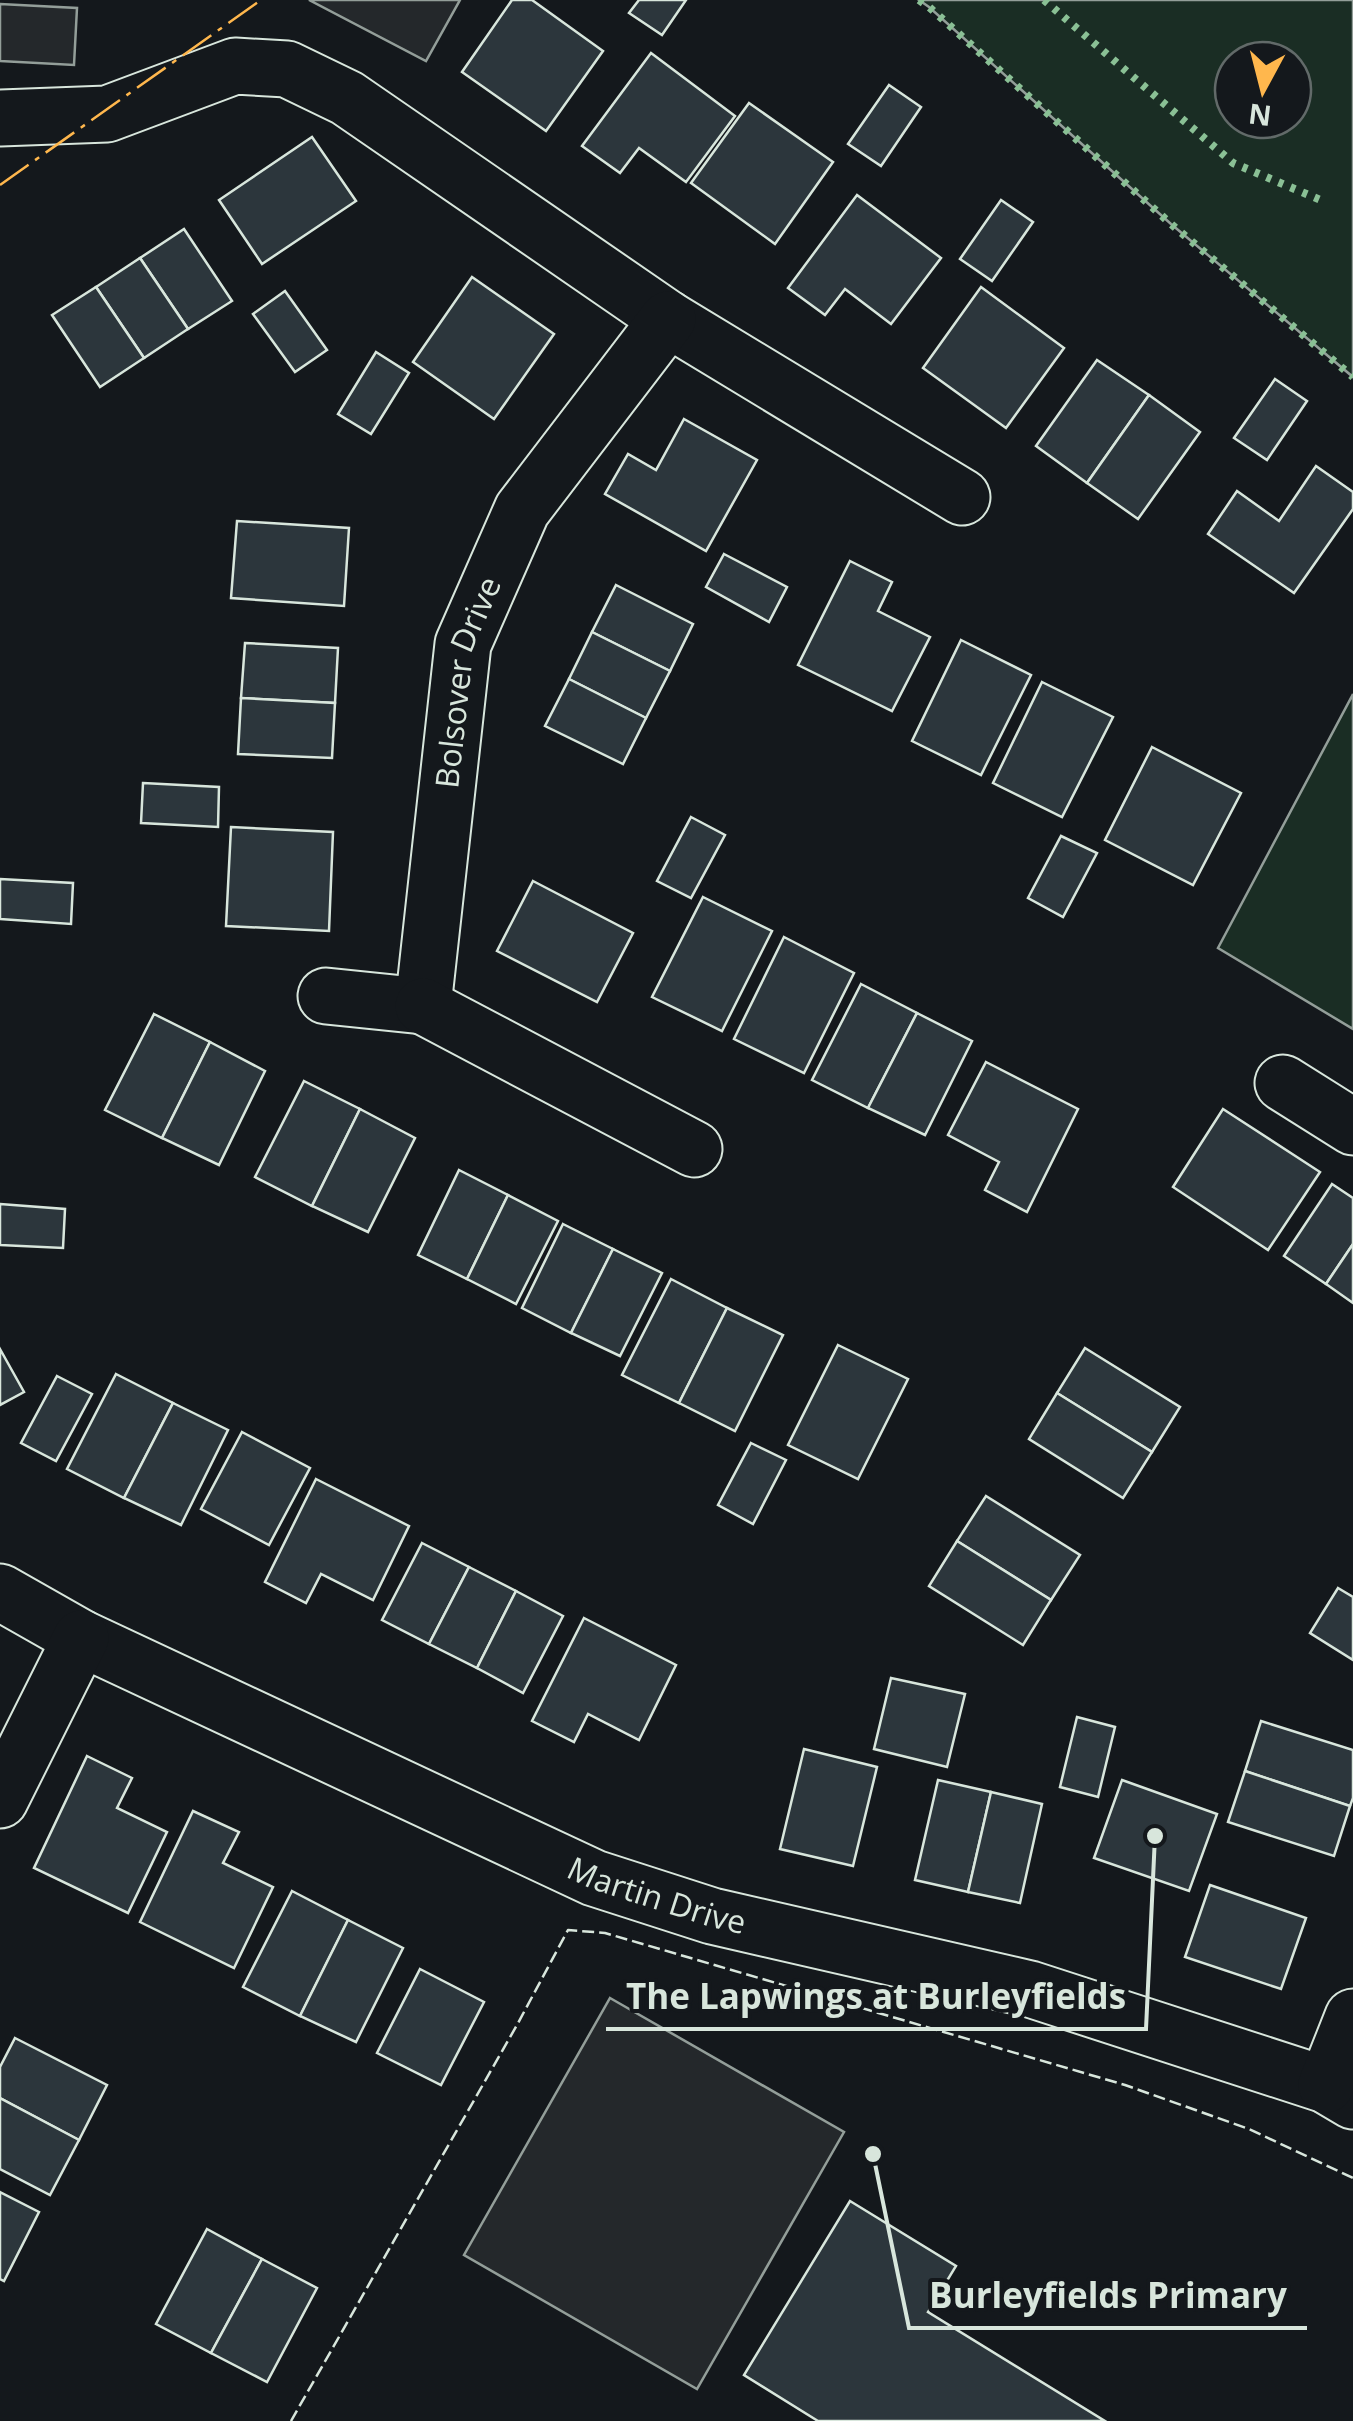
<svg xmlns="http://www.w3.org/2000/svg" width="1353" height="2421" viewBox="0 0 1353 2421" font-family="'Open Sans',sans-serif">
<style>
.green{fill:#1a2d24;stroke:#939e99;stroke-width:2.5;fill-rule:evenodd}
.parking{fill:#24282b;stroke:#939e99;stroke-width:2.5}
.building{fill:#2c363c;stroke:#d8e6dc;stroke-width:2.5}
.lines{fill:none;stroke-linecap:round;stroke-linejoin:round}
.minor-casing{stroke:#d8e6dc;stroke-width:59}
.minor{stroke:#14181c;stroke-width:55}
.hedge{stroke:#8ac095;stroke-width:8;stroke-dasharray:5 8;stroke-linecap:butt}
.fence{stroke:#d8e6dc;stroke-width:2.5;stroke-dasharray:12 5;stroke-linecap:butt}
.power{stroke:#ffb74d;stroke-width:2.5;stroke-dasharray:35 8 5 8;stroke-linecap:butt}
.labels{text-anchor:middle;stroke-width:8;stroke-linejoin:round;paint-order:stroke}
.street-label{font-size:32px;fill:#d8e6dc;stroke:#14181c}
.leader{fill:none;stroke:#d8e6dc;stroke-width:4}
.callout-dot{fill:#d8e6dc;stroke:#14181c;stroke-width:4}
.callout-label{font-size:35px;text-anchor:middle;font-weight:bold;fill:#d8e6dc;stroke:#14181c;stroke-width:8;stroke-linejoin:round;paint-order:stroke}
</style>
<rect width="100%" height="100%" fill="#14181c"/>
<!-- green -->
<g class="green">
<path d="M919 0H1353V377L1171 224 929 7ZM1233 60H1293V120H1233Z"/>
<path d="M1353 694V1029L1218 948Z"/>
</g>
<!-- parking -->
<g class="parking">
<path d="M309 0H460L426 61Z"/>
<path d="M0 4 77 8 74 65 0 61Z"/>
<path d="M610 1998 844 2132 697 2389 464 2255Z"/>
</g>
<!-- building -->
<g class="building">
<path d="M512 0H532L603 51 546 131 462 72Z"/>
<path d="M639 0H686L662 35 629 13Z"/>
<path d="M651 53 735 116 686 182 639 148 620 173 582 146Z"/>
<path d="M889 85 921 107 881 166 848 144Z"/>
<path d="M749 103 833 162 775 244 691 183Z"/>
<path d="M312 137 356 201 262 264 219 200Z"/>
<path d="M857 195 941 258 891 324 845 289 825 315 788 288Z"/>
<path d="M1001 200 1033 222 992 281 960 259Z"/>
<path d="M184 229 232 301 188 329 140 258Z"/>
<path d="M140 258 188 329 144 358 96 287Z"/>
<path d="M472 277 554 334 494 419 413 362Z"/>
<path d="M96 287 144 358 100 387 52 315Z"/>
<path d="M981 287 1064 348 1006 428 923 368Z"/>
<path d="M285 291 327 350 295 372 253 314Z"/>
<path d="M376 352 409 373 371 434 338 414Z"/>
<path d="M1097 360 1149 395 1087 483 1036 446Z"/>
<path d="M1275 379 1307 401 1267 460 1234 438Z"/>
<path d="M1149 395 1200 432 1138 519 1087 483Z"/>
<path d="M684 419 757 460 706 551 605 494 628 454 656 470Z"/>
<path d="M1316 466 1353 492V509L1294 593 1208 534 1237 491 1279 521Z"/>
<path d="M237 521 349 528 344 606 231 598Z"/>
<path d="M724 554 787 587 769 622 706 587Z"/>
<path d="M850 561 892 582 878 611 930 637 892 711 798 665Z"/>
<path d="M616 585 693 624 670 671 592 632Z"/>
<path d="M592 632 670 671 646 718 569 679Z"/>
<path d="M961 640 1031 675 981 775 912 741Z"/>
<path d="M245 643 338 648 335 703 241 698Z"/>
<path d="M569 679 646 718 623 764 545 726Z"/>
<path d="M1042 682 1113 717 1062 817 993 783Z"/>
<path d="M241 698 335 703 332 758 238 754Z"/>
<path d="M1152 747 1241 793 1193 885 1105 840Z"/>
<path d="M143 783 219 787 218 827 141 823Z"/>
<path d="M691 817 725 835 691 898 657 881Z"/>
<path d="M231 827 333 832 329 931 226 926Z"/>
<path d="M1061 836 1097 853 1063 917 1028 898Z"/>
<path d="M0 879 73 883 71 924 0 919Z"/>
<path d="M533 881 633 933 597 1002 497 951Z"/>
<path d="M703 897 772 931 722 1031 652 997Z"/>
<path d="M784 937 854 973 804 1073 734 1039Z"/>
<path d="M861 984 917 1013 868 1108 812 1080Z"/>
<path d="M917 1013 972 1041 925 1135 868 1108Z"/>
<path d="M154 1014 210 1042 162 1138 105 1110Z"/>
<path d="M210 1042 265 1071 219 1165 162 1138Z"/>
<path d="M986 1062 1078 1109 1027 1212 985 1190 999 1162 948 1135Z"/>
<path d="M304 1081 360 1109 312 1206 255 1177Z"/>
<path d="M360 1109 415 1138 368 1232 312 1206Z"/>
<path d="M1223 1109 1320 1172 1268 1250 1173 1187Z"/>
<path d="M459 1170 508 1195 467 1279 418 1255Z"/>
<path d="M1332 1184 1353 1198V1244L1326 1284 1284 1256Z"/>
<path d="M508 1195 558 1221 516 1304 467 1279Z"/>
<path d="M0 1204 65 1209 63 1248 0 1245Z"/>
<path d="M563 1224 613 1249 571 1333 522 1308Z"/>
<path d="M1353 1244V1303L1326 1284Z"/>
<path d="M613 1249 662 1273 620 1356 571 1333Z"/>
<path d="M671 1279 727 1308 679 1403 622 1375Z"/>
<path d="M727 1308 783 1335 735 1431 679 1403Z"/>
<path d="M838 1345 908 1379 858 1479 788 1445Z"/>
<path d="M1085 1348 1180 1407 1152 1452 1057 1393Z"/>
<path d="M0 1349 24 1392 0 1405Z"/>
<path d="M116 1374 173 1403 124 1498 67 1469Z"/>
<path d="M57 1376 92 1394 56 1461 21 1443Z"/>
<path d="M1057 1393 1152 1452 1123 1498 1029 1439Z"/>
<path d="M173 1403 228 1430 181 1525 124 1498Z"/>
<path d="M242 1432 310 1468 269 1545 201 1509Z"/>
<path d="M751 1443 786 1460 753 1524 718 1505Z"/>
<path d="M316 1479 409 1526 373 1600 321 1574 306 1603 265 1582Z"/>
<path d="M986 1496 1080 1555 1051 1600 957 1541Z"/>
<path d="M957 1541 1051 1600 1023 1645 929 1586Z"/>
<path d="M422 1543 469 1567 429 1644 382 1620Z"/>
<path d="M469 1567 516 1591 477 1668 429 1644Z"/>
<path d="M1338 1588 1353 1597V1660L1310 1633Z"/>
<path d="M516 1591 563 1616 523 1693 477 1668Z"/>
<path d="M584 1618 676 1665 639 1740 588 1714 574 1742 532 1721Z"/>
<path d="M891 1678 965 1694 947 1767 874 1749Z"/>
<path d="M1077 1717 1115 1727 1098 1797 1060 1787Z"/>
<path d="M1261 1721 1353 1750V1798L1350 1806 1245 1771Z"/>
<path d="M804 1749 877 1767 853 1866 780 1849Z"/>
<path d="M87 1756 132 1778 117 1808 167 1832 128 1913 34 1868Z"/>
<path d="M1245 1771 1350 1806 1334 1856 1228 1822Z"/>
<path d="M938 1780 991 1792 968 1892 915 1880Z"/>
<path d="M1122 1780 1217 1814 1189 1891 1094 1858Z"/>
<path d="M991 1792 1042 1804 1020 1903 968 1892Z"/>
<path d="M193 1811 239 1832 223 1863 273 1887 234 1968 140 1922Z"/>
<path d="M1210 1885 1306 1918 1281 1989 1185 1957Z"/>
<path d="M292 1891 348 1920 300 2016 243 1987Z"/>
<path d="M348 1920 403 1948 356 2042 300 2016Z"/>
<path d="M420 1969 484 2002 441 2085 377 2053Z"/>
<path d="M15 2038 107 2085 79 2140 0 2098V2067Z"/>
<path d="M0 2098 79 2140 50 2195 0 2169Z"/>
<path d="M0 2192 39 2212 4 2281 0 2279Z"/>
<path d="M850 2201 956 2266 928 2312 1105 2421H818L744 2375Z"/>
<path d="M207 2229 262 2259 211 2353 156 2324Z"/>
<path d="M262 2259 317 2288 267 2382 211 2353Z"/>
</g>
<g class="lines">
<!-- minor casing -->
<g class="minor-casing">
<g id="minor">
<path d="M0 118 107 114 235 66 287 69 347 98 668 319 962 497"/>
<path id="s1" d="M326 996 423 1006 463 644 522 510 668 319"/>
<path d="M423 1006 694 1149"/>
<path d="M1283 1083 1353 1127"/>
<path id="s2" d="M0 1592 81 1638 594 1878 712 1916 1030 1989 1326 2085 1353 2101"/>
<path d="M0 1800 81 1638"/>
<path d="M1326 2085 1353 2017"/>
</g>
</g>
<!-- minor -->
<use href="#minor" class="minor"/>
<!-- hedge -->
<g class="hedge">
<path d="M919 0 929 7 1171 224 1353 377"/>
<path d="M1044 0 1233 163 1323 201"/>
</g>
<!-- fence -->
<path class="fence" d="M291 2421 517 2025 568 1930 605 1933 1125 2085 1249 2129 1353 2178"/>
<!-- power -->
<path class="power" d="M0 185 261 0"/>
</g>
<g class="labels">
<!-- street labels -->
<g class="street-label">
<text dy="11" stroke="none"><textPath href="#s1" startOffset="425">Bolsover Drive</textPath></text>
<text dy="11" stroke="none"><textPath href="#s2" startOffset="725">Martin Drive</textPath></text>
</g>
</g>
<!-- callouts -->
<path class="leader" d="M1155 1836L1146 2029H606M873 2154L909 2328H1307"/>
<g class="callout-dot">
<circle cx="1155" cy="1836" r="10"/>
<circle cx="873" cy="2154" r="10"/>
</g>
<g class="callout-label">
<text x="876" y="2009">The Lapwings at Burleyfields</text>
<text x="1108" y="2308">Burleyfields Primary</text>
</g>
<!-- north arrow -->
<g transform="translate(1263 90) rotate(187)"><circle r="48" fill="#14181c" stroke="#626a69" stroke-width="2.5"/>
<path d="M0-8L18 38L0 25L-18 38Z" fill="#ffb74d"/>
<text y="-15" font-size="28" font-weight="bold" text-anchor="middle" fill="#d8e6dc">N</text>
</g>
</svg>
